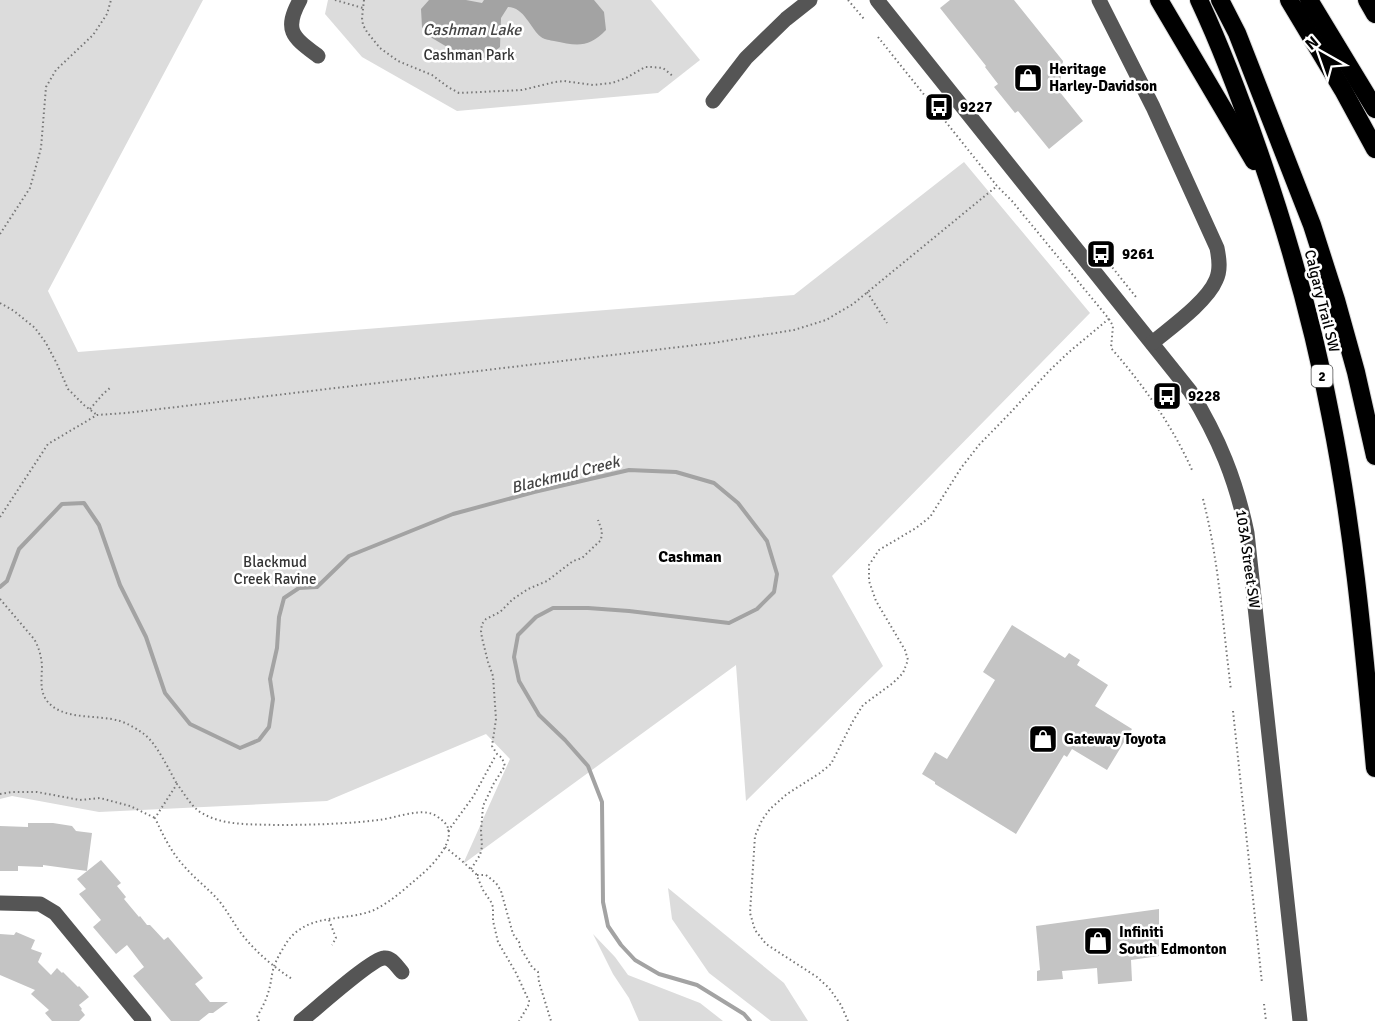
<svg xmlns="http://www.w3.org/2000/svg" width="1375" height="1021" viewBox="0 0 1375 1021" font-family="Signika,sans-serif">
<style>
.green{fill:#dcdcdc}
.water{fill:#a3a3a3}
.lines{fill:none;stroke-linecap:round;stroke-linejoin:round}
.stream{stroke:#a3a3a3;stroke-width:4}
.building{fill:#c4c4c4}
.highway-casing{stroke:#dbdbdb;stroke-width:20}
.path{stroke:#777;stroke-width:2;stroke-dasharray:1.5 3;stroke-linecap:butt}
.minor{stroke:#555;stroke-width:15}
.highway{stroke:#000;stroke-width:18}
.labels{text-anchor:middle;stroke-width:5;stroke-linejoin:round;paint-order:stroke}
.shield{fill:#fff;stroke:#4c4c4c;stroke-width:1.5}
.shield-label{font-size:14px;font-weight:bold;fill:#000}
.park-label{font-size:15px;fill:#333;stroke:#fff}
.poi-label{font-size:15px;font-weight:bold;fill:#000;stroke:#fff;text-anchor:start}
.street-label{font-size:15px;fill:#000;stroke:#fff}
.water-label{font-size:16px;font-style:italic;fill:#444;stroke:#fff}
.neighbourhood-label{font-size:16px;font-weight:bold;fill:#000;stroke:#fff}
</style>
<rect width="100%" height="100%" fill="#fff"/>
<!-- green -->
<g class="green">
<path d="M0 0H203L48 291 78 352 794 295 964 162 1090 313 832 576 883 666 746 801 736 665 463 864 510 759 486 734 327 801 99 812 12 796 0 799Z"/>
<path d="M328 0H651L700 60 658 93 457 111 362 57 325 14Z"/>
<path d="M668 888 784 983 808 1021H771L709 973 672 919Z"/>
<path d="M593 934 615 957 628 975 700 1003 723 1021H639L629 998 613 974Z"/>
</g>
<!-- water -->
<path class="water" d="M429 0H466L482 3 484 0H594L604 12 606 30C589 48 577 46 554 41 550 40 545 40 541 37 530 28 524 7 508 7L501 18 500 47 487 58 464 57 432 38 422 27 421 9Z"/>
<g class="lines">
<!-- stream -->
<path class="stream" d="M0 587 7 581 19 549 62 504 84 503 99 525 120 585 146 637 165 693 190 724 240 748 259 740 269 727 273 699 270 679 277 648 279 617 284 598 299 588 317 587 349 556 453 514 534 492 629 470 676 472 714 483 738 503 767 541 777 574 774 592 757 609 729 623 629 611 588 608H553L536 617 518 635 514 657 519 681 539 715 565 740 588 766 602 802 603 902 608 926 621 945 635 960 659 974 697 985 744 1014 750 1021"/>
</g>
<!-- building -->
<g class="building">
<path d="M950 0H1014L1063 61 1059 91 1083 121 1049 149 1018 111 1015 113 994 87 998 84 985 67 986 66 940 8Z"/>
<path d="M1012 625 1065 658 1069 653 1080 660 1077 665 1108 685 1095 706 1132 729 1107 770 1072 749 1067 757 1064 755 1016 834 935 784V782L922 774 935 752 947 759 995 680 983 672Z"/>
<path d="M28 823H53L72 826 76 831 92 833 87 871 43 865V867L18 866V871H0V826L28 827Z"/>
<path d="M101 860 121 883 117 886 126 897 124 899 139 917 140 916 147 925H150L164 940 168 937 203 978 195 984 210 1002H228L213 1013H209L199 1021H171L133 976 144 967 127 945 116 954 93 927 101 920 79 894 86 889 77 879Z"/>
<path d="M1159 909V956L1131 960 1132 981 1098 984 1097 968 1062 971 1063 979 1037 981V971L1040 970 1036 926Z"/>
<path d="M16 932 35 940 31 949 42 953 38 962 51 975 57 968 62 973 63 972 78 987 79 986 89 997 79 1005 82 1009 81 1010 85 1015 79 1021H52L45 1013 49 1010 31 994 35 990 0 975V934L14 935Z"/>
</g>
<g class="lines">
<!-- highway casing -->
<g class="highway-casing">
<g id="highway">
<path d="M1159 0 1254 161"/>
<path d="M1199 0C1222 49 1241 100 1259 152 1289 239 1314 327 1331 418 1354 533 1364 651 1375 768"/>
<path d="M1220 0 1237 33 1312 225 1336 300 1356 372 1375 456"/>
<path d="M1289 0 1343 90 1375 149"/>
<path d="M1309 0 1375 109"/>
<path d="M1367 0 1375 14"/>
</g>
</g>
<!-- path -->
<g class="path">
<path d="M335 0 363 8"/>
<path d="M364 0 362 18 363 25 367 32 380 48 398 61 432 75 448 87 459 93 522 90 555 82 564 81 593 85 612 83 626 78 645 67H651L663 68 674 77"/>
<path d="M848 0 864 19"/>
<path d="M878 37 997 186 1012 201 1109 319 1113 326 1111 348C1144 386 1172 425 1192 470"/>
<path d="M0 234 30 188 41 148 46 87 56 70 93 35 107 14 111 0"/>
<path d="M1104 257 1136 297 1134 299"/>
<path d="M867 292 887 323"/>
<path d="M0 303 14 311 35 328 46 343 57 364 68 389 84 405 97 415"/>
<path d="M90 409 103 394 110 388"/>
<path d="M1203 499C1219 561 1223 627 1231 690"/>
<path d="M0 517 48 444 97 415 126 413 713 343 794 330 826 320 853 304 997 186"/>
<path d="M0 599 34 639C39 647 41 656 42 665 42 678 39 690 47 701 63 721 97 714 120 721 129 724 137 729 144 734 157 744 169 770 177 784"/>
<path d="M1233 711 1262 983"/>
<path d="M0 794 12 792H37L80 800 100 798 130 806 155 818"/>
<path d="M448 831 473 797 496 755"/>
<path d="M445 847 461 860 476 874 483 890 491 902 493 907V921L498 942 516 973 529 1001 528 1006 519 1021"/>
<path d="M471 869 480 855 482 847 481 831 483 806 494 783 505 766 502 758 497 754 492 746 496 719 493 676 488 662 482 638 481 631 482 624 486 619 500 612 513 599 528 589 547 581 573 561 582 558 601 540 602 531 598 520"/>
<path d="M477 875H486L496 883 501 891 513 934 519 942 520 947 532 967 538 972 539 982 551 1021"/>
<path d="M329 920 336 938 332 945"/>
<path d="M1264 1004 1266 1021"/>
<path d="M259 1021 257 1017C261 1009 266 1001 268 993 271 985 271 978 273 970 275 961 282 950 287 942 308 912 346 922 374 910 391 902 407 887 421 875 433 865 460 837 444 822 440 818 434 814 429 813 415 810 394 818 379 820 345 824 310 825 275 825 250 824 222 826 200 812 190 805 184 793 177 784L155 818C163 835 171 852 184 866 195 879 209 889 220 902 227 911 232 920 238 929 253 950 271 965 292 979"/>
<path d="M848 1021 841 1005 829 988 817 977 766 944 755 930 750 913 755 836 762 820 770 809 787 794 820 773 831 764 853 721 863 705 893 683 903 673 908 660 905 650 876 601 869 581V565L879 550 916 528 930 517 961 468 979 445 1011 412 1049 371 1069 352 1111 317"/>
</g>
<!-- minor -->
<g class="minor">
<path d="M300 0C283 31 293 37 318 56"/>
<path d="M877 0 1190 391C1219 438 1236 480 1247 533L1300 1021"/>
<path d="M1099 0 1153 107 1217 248C1219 258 1221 270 1216 280 1207 302 1170 328 1152 343"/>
<path d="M713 101 746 58 786 19 810 0"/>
<path d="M0 903 40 904 55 913 144 1021"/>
<path d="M301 1021C315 1010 371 959 384 958 392 957 397 967 402 972"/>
</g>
<!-- highway -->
<use href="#highway" class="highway"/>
</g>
<!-- icons -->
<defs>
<g id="shop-square" transform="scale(1.5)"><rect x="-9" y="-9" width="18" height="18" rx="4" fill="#000" stroke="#fff"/><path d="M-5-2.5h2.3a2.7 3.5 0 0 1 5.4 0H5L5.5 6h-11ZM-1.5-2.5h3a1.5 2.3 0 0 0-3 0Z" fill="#fff"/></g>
<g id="bus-square" transform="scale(1.5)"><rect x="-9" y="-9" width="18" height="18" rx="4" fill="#000" stroke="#fff"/><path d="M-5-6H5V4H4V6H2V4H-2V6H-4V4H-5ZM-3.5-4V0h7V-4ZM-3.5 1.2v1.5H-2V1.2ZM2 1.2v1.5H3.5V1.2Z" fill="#fff"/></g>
</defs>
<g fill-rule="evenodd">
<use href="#shop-square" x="1028" y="78"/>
<use href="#bus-square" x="939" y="107"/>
<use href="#bus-square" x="1101" y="254"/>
<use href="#bus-square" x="1167" y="396"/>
<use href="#shop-square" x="1043" y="739"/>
<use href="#shop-square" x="1098" y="941"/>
</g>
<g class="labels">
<!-- shield labels -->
<rect class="shield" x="1311.5" y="365" width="21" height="22" rx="4.5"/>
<g class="shield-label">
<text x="1322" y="381">2</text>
</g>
<!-- park labels -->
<g class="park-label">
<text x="469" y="60">Cashman Park</text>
<text x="275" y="567">Blackmud<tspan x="275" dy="17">Creek Ravine</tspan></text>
</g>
<!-- poi labels -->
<g class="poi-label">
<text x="1049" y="74">Heritage<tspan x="1049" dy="17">Harley-Davidson</tspan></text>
<text x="960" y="112">9227</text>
<text x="1122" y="259">9261</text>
<text x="1188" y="401">9228</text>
<text x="1064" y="744">Gateway Toyota</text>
<text x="1119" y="937">Infiniti<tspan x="1119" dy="17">South Edmonton</tspan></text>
</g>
<!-- street labels -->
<g class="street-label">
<text transform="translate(1322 301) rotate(76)" y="5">Calgary Trail SW</text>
<text transform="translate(1248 559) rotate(82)" y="5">103A Street SW</text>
</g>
<!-- water labels -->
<g class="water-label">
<text x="472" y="35">Cashman Lake</text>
<text transform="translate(565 474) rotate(-14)" y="6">Blackmud Creek</text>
</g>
<!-- neighbourhood labels -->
<g class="neighbourhood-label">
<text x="690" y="562">Cashman</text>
</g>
</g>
<!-- north arrow -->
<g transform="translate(1321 54) rotate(320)" stroke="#ffffff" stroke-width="4.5" paint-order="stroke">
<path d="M0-4.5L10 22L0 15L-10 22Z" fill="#000000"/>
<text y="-9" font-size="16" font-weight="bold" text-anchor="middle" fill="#000000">N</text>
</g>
</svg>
